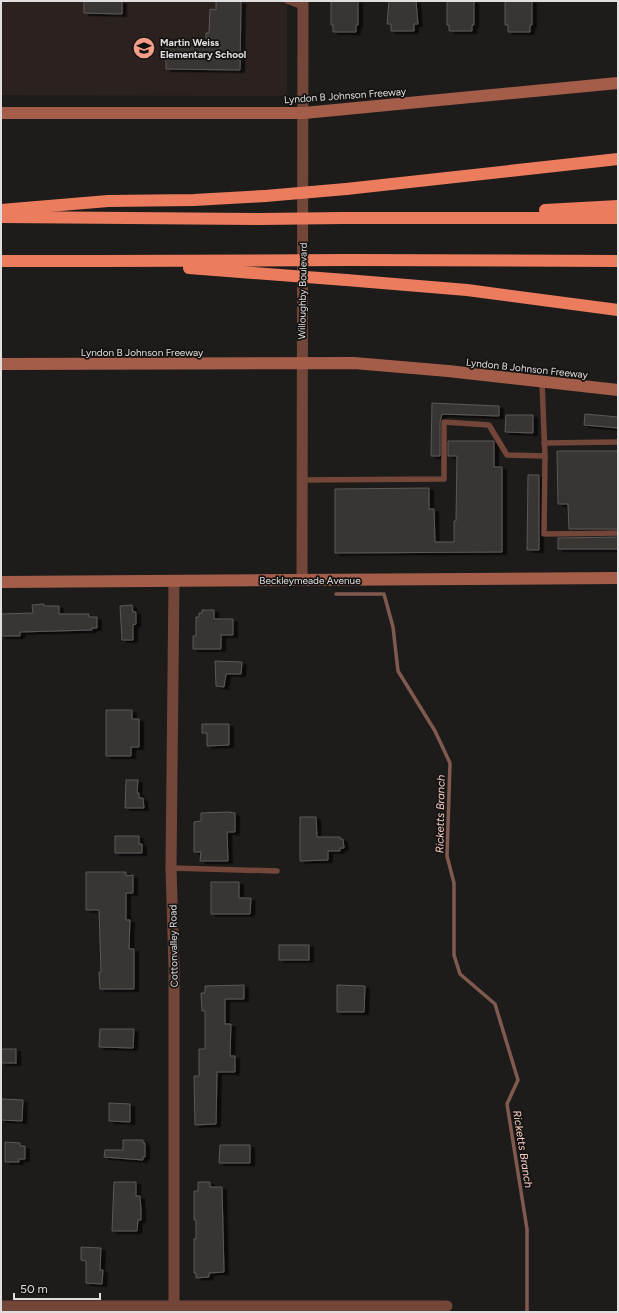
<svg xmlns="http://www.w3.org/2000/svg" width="619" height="1313" viewBox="0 0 619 1313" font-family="Figtree,sans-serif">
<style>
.built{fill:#2b2220}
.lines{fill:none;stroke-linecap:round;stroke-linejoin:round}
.stream{stroke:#805a4f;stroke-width:3.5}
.building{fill:#373433;stroke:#5c5958;filter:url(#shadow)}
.lane{stroke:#73463a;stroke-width:5.5}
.street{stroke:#73463a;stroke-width:11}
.secondary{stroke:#a45d49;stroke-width:12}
.highway{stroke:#ec7c5e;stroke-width:12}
.highway-bridge{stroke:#ec7c5e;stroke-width:12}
.labels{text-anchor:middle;stroke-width:3.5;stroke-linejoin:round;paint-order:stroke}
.poi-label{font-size:10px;font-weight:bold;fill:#e0dede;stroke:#151312;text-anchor:start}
.street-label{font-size:10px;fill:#e0dede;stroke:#151312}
.water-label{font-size:11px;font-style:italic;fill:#f3ccc2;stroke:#151312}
</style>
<defs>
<filter id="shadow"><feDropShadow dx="4.5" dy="2.5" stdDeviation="0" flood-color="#0009"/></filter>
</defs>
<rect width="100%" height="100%" fill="#1e1c1b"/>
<!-- built -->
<path class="built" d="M1 1H287V96L1 95Z"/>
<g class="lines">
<!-- stream -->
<path class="stream" d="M336 594H384L393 627 398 671 435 731 450 763 447 856 454 883V955L460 974 495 1004 518 1080 507 1104 527 1229V1312"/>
</g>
<!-- building -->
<g class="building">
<path d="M84 1H122V14L84 13Z"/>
<path d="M216 1H241L240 70 166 69V41H206V33H209L210 9 216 10Z"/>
<path d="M331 1H358V25H356V32H333V25H331Z"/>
<path d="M389 1H416L418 24H414V31H391V24H387Z"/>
<path d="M447 1H474V25H472V31H449V25H447Z"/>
<path d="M505 1H532V25H530V32H508V25H505Z"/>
<path d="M432 403 499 406V416L442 414 440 422V456H431Z"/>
<path d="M585 414 618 417V428L584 425Z"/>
<path d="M506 415H533V433L505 432Z"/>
<path d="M448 441H494V467H502V552L335 553V489L429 488V509H434L435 542H454V521H456L457 456H448Z"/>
<path d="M557 451H618V529H569L568 504H558Z"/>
<path d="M528 475H539V550H527Z"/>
<path d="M618 537V549H558V538Z"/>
<path d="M44 604V606H59V614H89V617H97V628H92V630L20 632V636H1V614L33 613 32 605Z"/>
<path d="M132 605 133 612H136V624L133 625V640H122L120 606Z"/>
<path d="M202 610H214V619H233V635H221V649H193V636H196V617H199V613H202Z"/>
<path d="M215 661 242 662 241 674H226L224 687 216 686Z"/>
<path d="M106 710H132V719H139V747H131V756H106Z"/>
<path d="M202 724H229V745L207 746V733H202Z"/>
<path d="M126 780H138L137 793H139V798H143L144 808H125Z"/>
<path d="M228 812 235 813V832H227L228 861H200L201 852H194V822L201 821V813Z"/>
<path d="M300 817H316L317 837H340V839H343L344 848H340V851H328V860L300 861Z"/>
<path d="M115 836H139V844H142V853H115Z"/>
<path d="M86 872H126V876L133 875V893H126V920H130L129 949H134V989H100L99 972H101L99 910H86Z"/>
<path d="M211 882H239V898H251L250 914H211Z"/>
<rect x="279" y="945" width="30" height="15"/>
<path d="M244 985V999H225V1024H231L230 1056H235V1072H217L216 1124 195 1125 194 1076H199V1049H205V1011H202L201 993H205V986Z"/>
<path d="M337 985 365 986 364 1012H337Z"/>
<path d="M100 1029H134L133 1048 99 1047Z"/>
<rect x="1" y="1049" width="15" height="14"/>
<path d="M1 1099 23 1100 22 1121 1 1120Z"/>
<path d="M109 1103 130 1104V1122L109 1121Z"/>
<path d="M123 1140H143V1143H145V1157H143V1160L104 1157 105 1150H123Z"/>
<path d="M5 1142 20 1143V1146H25V1159H19V1162H5Z"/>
<path d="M220 1145H250V1163H219Z"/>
<path d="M114 1182H136V1196H140L141 1210V1220H138L137 1231H112Z"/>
<path d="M198 1182H210V1187H222L224 1272 209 1273V1277L196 1278V1273H194V1239H196V1220H194V1191H198Z"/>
<path d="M81 1247 101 1248 100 1270H103L102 1284 86 1283V1261L81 1260Z"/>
</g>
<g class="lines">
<!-- lane -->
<g class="lane">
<path d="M287 1 303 7"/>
<path d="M544 443 618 442"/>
<path d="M545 456 544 534 618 533"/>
<path d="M302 480 444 479V422L489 425 507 455 545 456 542 382"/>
<path d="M171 868 277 871"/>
</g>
<!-- street -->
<g class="street">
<path d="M302 580 303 1"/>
<path d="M1 1306H447"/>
<path d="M174 1312V967L171 868 174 581"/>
</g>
<!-- secondary -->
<g class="secondary">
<path d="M1 113H304L618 83"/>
<path d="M1 364 354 363 448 371 618 390"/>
<path d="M1 582 618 578"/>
</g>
<!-- highway -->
<g class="highway">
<path d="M346 189 618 159"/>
<path d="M1 210 108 201 194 200 265 196"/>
<path d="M545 210 618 206"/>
<path d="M1 217 259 219"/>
<path d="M343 218H618"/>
<path d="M349 260 618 261"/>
<path d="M1 261H102"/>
<path d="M346 280 467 290 618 310"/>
</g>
<!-- highway-bridge -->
<g class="highway-bridge">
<path d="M265 196 346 189"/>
<path d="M259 219 343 218"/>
<path d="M102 261 349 260"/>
<path d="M189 268 346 280"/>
</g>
</g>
<!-- icons -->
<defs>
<g id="school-disc" transform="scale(1.15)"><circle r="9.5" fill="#f49e87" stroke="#151312"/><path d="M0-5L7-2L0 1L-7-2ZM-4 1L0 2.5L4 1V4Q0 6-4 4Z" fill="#111"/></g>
</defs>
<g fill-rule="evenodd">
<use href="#school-disc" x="144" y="48"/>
</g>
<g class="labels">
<!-- poi labels -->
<g class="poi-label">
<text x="160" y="46">Martin Weiss<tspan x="160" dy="12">Elementary School</tspan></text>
</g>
<!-- street labels -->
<g class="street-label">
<text transform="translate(345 95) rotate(-4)" y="4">Lyndon B Johnson Freeway</text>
<text transform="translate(302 291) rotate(-89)" y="4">Willoughby Boulevard</text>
<text x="142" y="356">Lyndon B Johnson Freeway</text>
<text transform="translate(527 368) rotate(6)" y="4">Lyndon B Johnson Freeway</text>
<text x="310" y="584">Beckleymeade Avenue</text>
<text transform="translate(173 946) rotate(-91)" y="4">Cottonvalley Road</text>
</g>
<!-- water labels -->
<g class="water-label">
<text transform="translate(440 814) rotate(-89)" y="4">Ricketts Branch</text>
<text transform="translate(523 1149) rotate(81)" y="4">Ricketts Branch</text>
</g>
</g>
<!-- border -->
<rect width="619" height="1313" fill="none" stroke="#e0dede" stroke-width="4"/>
<!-- scale -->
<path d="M14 1293v6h86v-6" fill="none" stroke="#e0dede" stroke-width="2"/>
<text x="20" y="1293" font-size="12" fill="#e0dede" stroke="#151312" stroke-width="3" paint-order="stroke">50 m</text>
</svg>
